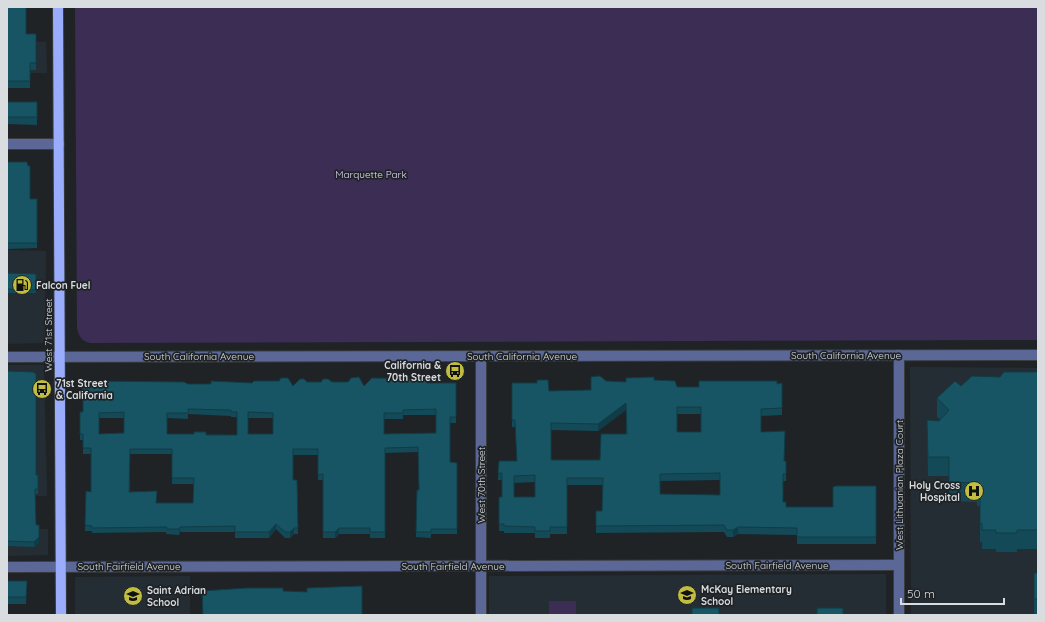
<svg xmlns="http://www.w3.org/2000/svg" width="1045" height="622" viewBox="0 0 1045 622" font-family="Quicksand,sans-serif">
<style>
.built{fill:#252d34}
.green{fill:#3c2d54}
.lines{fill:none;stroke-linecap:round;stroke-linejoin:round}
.minor-casing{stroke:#393d40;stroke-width:12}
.major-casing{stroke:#393d40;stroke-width:12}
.minor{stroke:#5b6796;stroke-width:10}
.major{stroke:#9aadfc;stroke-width:10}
.wall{fill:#144957;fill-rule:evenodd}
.shaded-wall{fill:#103c47}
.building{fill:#175565;stroke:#103c47;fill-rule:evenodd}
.labels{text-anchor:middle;stroke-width:3.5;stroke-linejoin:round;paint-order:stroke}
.park-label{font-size:10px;fill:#e3d6fe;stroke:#1f2326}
.poi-label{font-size:10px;font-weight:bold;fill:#dadddf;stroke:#1f2326;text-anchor:start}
.street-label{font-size:10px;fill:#dadddf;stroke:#1f2326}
</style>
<rect width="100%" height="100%" fill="#1f2326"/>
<!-- built -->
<g class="built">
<path d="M7 41 46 42 47 73H7Z"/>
<path d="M7 250 46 251 45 343 7 344Z"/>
<path d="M7 365H44L47 496H7Z"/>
<path d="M910 367 1038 368V615H911Z"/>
<path d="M7 529H48V555L7 556Z"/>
<path d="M886 574V615H489V576Z"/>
<path d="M190 576V615H75V577Z"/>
</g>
<!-- green -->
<g class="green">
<path d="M75 7H1038V340L90 343C81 341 79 336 77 328Z"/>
<rect x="549" y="601" width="27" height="14"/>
</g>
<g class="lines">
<!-- minor casing -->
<g class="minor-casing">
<g id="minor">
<path d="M7 144H59"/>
<path d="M899 355V615"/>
<path d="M481 356V615"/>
<path d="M7 357 1038 355"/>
<path d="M7 567 899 565"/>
</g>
</g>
<!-- major casing -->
<g class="major-casing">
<path id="major" d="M58 7 61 615"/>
</g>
<!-- minor -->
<use href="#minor" class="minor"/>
<!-- major -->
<use href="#major" class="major"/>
</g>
<!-- wall -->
<g class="wall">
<path d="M7 7 26 34H36V70H30V88H7Z"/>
<path d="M7 102H37V125L7 124Z"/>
<path d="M7 162 30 199H37V248L7 249Z"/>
<path d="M7 273 36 274V293H7Z"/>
<path d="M7 371 36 475H38V494H35L36 525 39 542 34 547 7 546Z"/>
<path d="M1038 372V549H1017V552H996V549H982V542H980V506H977V502L949 501V476H928L927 420 939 421 940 419 937 417V398L961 386Z"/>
<path d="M654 380 677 387H699L782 383V415L761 416V432L784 461H786V481H783V502L786 507H833L876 486V544H797V535L738 534 733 537H727L724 532 596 533V511H602L603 485H567V534H550V538H535V533H504V531H499V497H502V480H498L499 461H517L515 427H512V383L549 391 591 390 606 381 626 382ZM626 410V434L600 460H551V430L598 431ZM677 414H701V432H677ZM720 480V495L660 494V481ZM535 482V497H514V483Z"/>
<path d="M307 382H332L364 386 427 383H456V423H450V462L457 463V534H431V538L416 537 417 490H419L418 452 385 453V538H370V534H339L335 538H323V480H318V455H293V480H297L298 534H294L290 538H285L276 529 269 538H235V532H180L179 535 166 534V532L92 533V531H85L86 491 91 492V454H83V440H80V412H83L188 384 293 386ZM188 414 231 416V417H237V435L167 434V418L188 419ZM403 415H436V433L384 434V419H403ZM99 418H124V433L99 434ZM248 418H273V434H248ZM130 454H172V484H194L193 503H156L130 492Z"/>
<rect x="1034" y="573" width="4" height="42"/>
<path d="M7 581H27L26 604H7Z"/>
</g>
<!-- shaded-wall -->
<g class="shaded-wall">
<path d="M626 403V410L598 431V424Z"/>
<path d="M276 524V529L269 538V532Z"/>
<path d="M180 527V532L179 535V529Z"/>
<path d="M738 527V534L733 537V530Z"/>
<path d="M294 528V534L290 538V532Z"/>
<path d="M339 528V534L335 538V532Z"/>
<path d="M39 537V542L34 547V542Z"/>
</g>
<!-- building -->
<g class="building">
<path d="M7 7H26V34H36V63H30V81H7Z"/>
<rect x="7" y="102" width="30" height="15"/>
<path d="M7 162H27L28 166H30V199H37V243H7Z"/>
<path d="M7 273 36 274V290L7 289Z"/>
<path d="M7 371 33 372 36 374V475H38V489H35L36 525H39V537L34 542 7 541Z"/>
<path d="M1004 372H1038V530H1017V533H996V530H982V524L980 523V488L977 487V483L949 482V457H928L927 420 939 421 949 410 937 398 955 381 961 386 972 376 1000 377Z"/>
<path d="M600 376 606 381 626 382V378L654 377V380L675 381 677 387H699V381H777V384L782 383V408L761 409V432L785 431 784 461H786V474H783V502H786V507H833V487L836 486H876V537H797V528L738 527 733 530H727L724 525 596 526V511H602L603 478H567V527H550V531H535V527L504 526V524H499V497H502V473H498L499 461H517L515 420H512V383H537V380H548L549 391 591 390V377ZM626 403 627 434H601L600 460H551V423L598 424ZM677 407H701V432H677ZM720 473V495L660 494V474ZM535 475V497H514V476Z"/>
<path d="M359 377 364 386 372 378 427 379V383H456V417H450V462L457 463V529H431V532H416L417 490H419L418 447 385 448V532H370V528H339L335 532H323V474L318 475V449H293V480H297L298 528H294L290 532H285L276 524 269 532H235V526L180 527 179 529H166L167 527 92 528V526L85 525 86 491 91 492V448H83V434H80V412H83V384H87V381L184 382 188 384H211V381L252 383 254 381H279L281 378H288L293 386 300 379H304L307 382H321L323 379H328L332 382H348L351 378ZM188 409 231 410V412H237V435H206V432H194V434H167V413H188ZM436 409V433L384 434V413H403V410ZM124 412V433L99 434V413ZM248 412 273 413V434H248ZM130 449H172V478H194L193 503H156L157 491 129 492Z"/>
<rect x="1034" y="573" width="4" height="26"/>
<path d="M7 581H27L26 597H7Z"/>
<path d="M362 586V615H203L202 591 247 588H283V591L307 592V588Z"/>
<rect x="692" y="608" width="27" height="7"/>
<rect x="817" y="608" width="26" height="7"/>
</g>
<!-- icons -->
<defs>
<g id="fuel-disc" transform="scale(1)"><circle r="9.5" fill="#c1bd40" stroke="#1f2326"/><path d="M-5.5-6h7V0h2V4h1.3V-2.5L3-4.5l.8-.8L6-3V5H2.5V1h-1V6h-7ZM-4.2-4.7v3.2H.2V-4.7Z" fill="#111"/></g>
<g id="bus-disc" transform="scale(1)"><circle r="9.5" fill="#c1bd40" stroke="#1f2326"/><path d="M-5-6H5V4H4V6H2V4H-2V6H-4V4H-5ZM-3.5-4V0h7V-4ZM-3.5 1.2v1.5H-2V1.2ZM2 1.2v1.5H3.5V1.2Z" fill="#111"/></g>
<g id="hospital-disc" transform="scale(1)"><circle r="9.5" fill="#c1bd40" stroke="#1f2326"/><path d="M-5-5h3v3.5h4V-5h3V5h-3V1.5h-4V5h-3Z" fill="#111"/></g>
<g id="school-disc" transform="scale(1)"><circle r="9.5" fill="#c1bd40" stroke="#1f2326"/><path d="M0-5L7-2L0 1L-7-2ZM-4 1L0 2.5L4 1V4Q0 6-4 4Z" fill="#111"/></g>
</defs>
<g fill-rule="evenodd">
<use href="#fuel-disc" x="22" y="285"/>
<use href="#bus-disc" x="455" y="371"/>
<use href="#bus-disc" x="42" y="389"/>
<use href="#hospital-disc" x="974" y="491"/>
<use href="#school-disc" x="687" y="595"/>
<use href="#school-disc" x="133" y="596"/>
</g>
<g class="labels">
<!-- park labels -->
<g class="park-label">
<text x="371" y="178">Marquette Park</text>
</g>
<!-- poi labels -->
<g class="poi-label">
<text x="36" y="289">Falcon Fuel</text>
<text x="441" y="369" text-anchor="end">California &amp;<tspan x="441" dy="12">70th Street</tspan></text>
<text x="56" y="387">71st Street<tspan x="56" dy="12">&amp; California</tspan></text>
<text x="960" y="489" text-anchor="end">Holy Cross<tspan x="960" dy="12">Hospital</tspan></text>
<text x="701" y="593">McKay Elementary<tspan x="701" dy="12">School</tspan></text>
<text x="147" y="594">Saint Adrian<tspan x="147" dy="12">School</tspan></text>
</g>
<!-- street labels -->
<g class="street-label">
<text transform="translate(48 335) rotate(-90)" y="4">West 71st Street</text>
<text x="846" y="359">South California Avenue</text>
<text x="199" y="360">South California Avenue</text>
<text x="522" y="360">South California Avenue</text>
<text transform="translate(481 485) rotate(-90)" y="4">West 70th Street</text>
<text transform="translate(899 485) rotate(-90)" y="4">West Lithuanian Plaza Court</text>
<text x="777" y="569">South Fairfield Avenue</text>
<text x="129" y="570">South Fairfield Avenue</text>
<text x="453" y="570">South Fairfield Avenue</text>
</g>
</g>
<!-- border -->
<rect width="1045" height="622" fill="none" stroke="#dadddf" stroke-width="16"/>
<!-- scale -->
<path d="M901 598v6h103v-6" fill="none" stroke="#dadddf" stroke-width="2"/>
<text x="907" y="598" font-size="12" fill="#dadddf" stroke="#1f2326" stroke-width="3" paint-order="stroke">50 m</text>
</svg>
